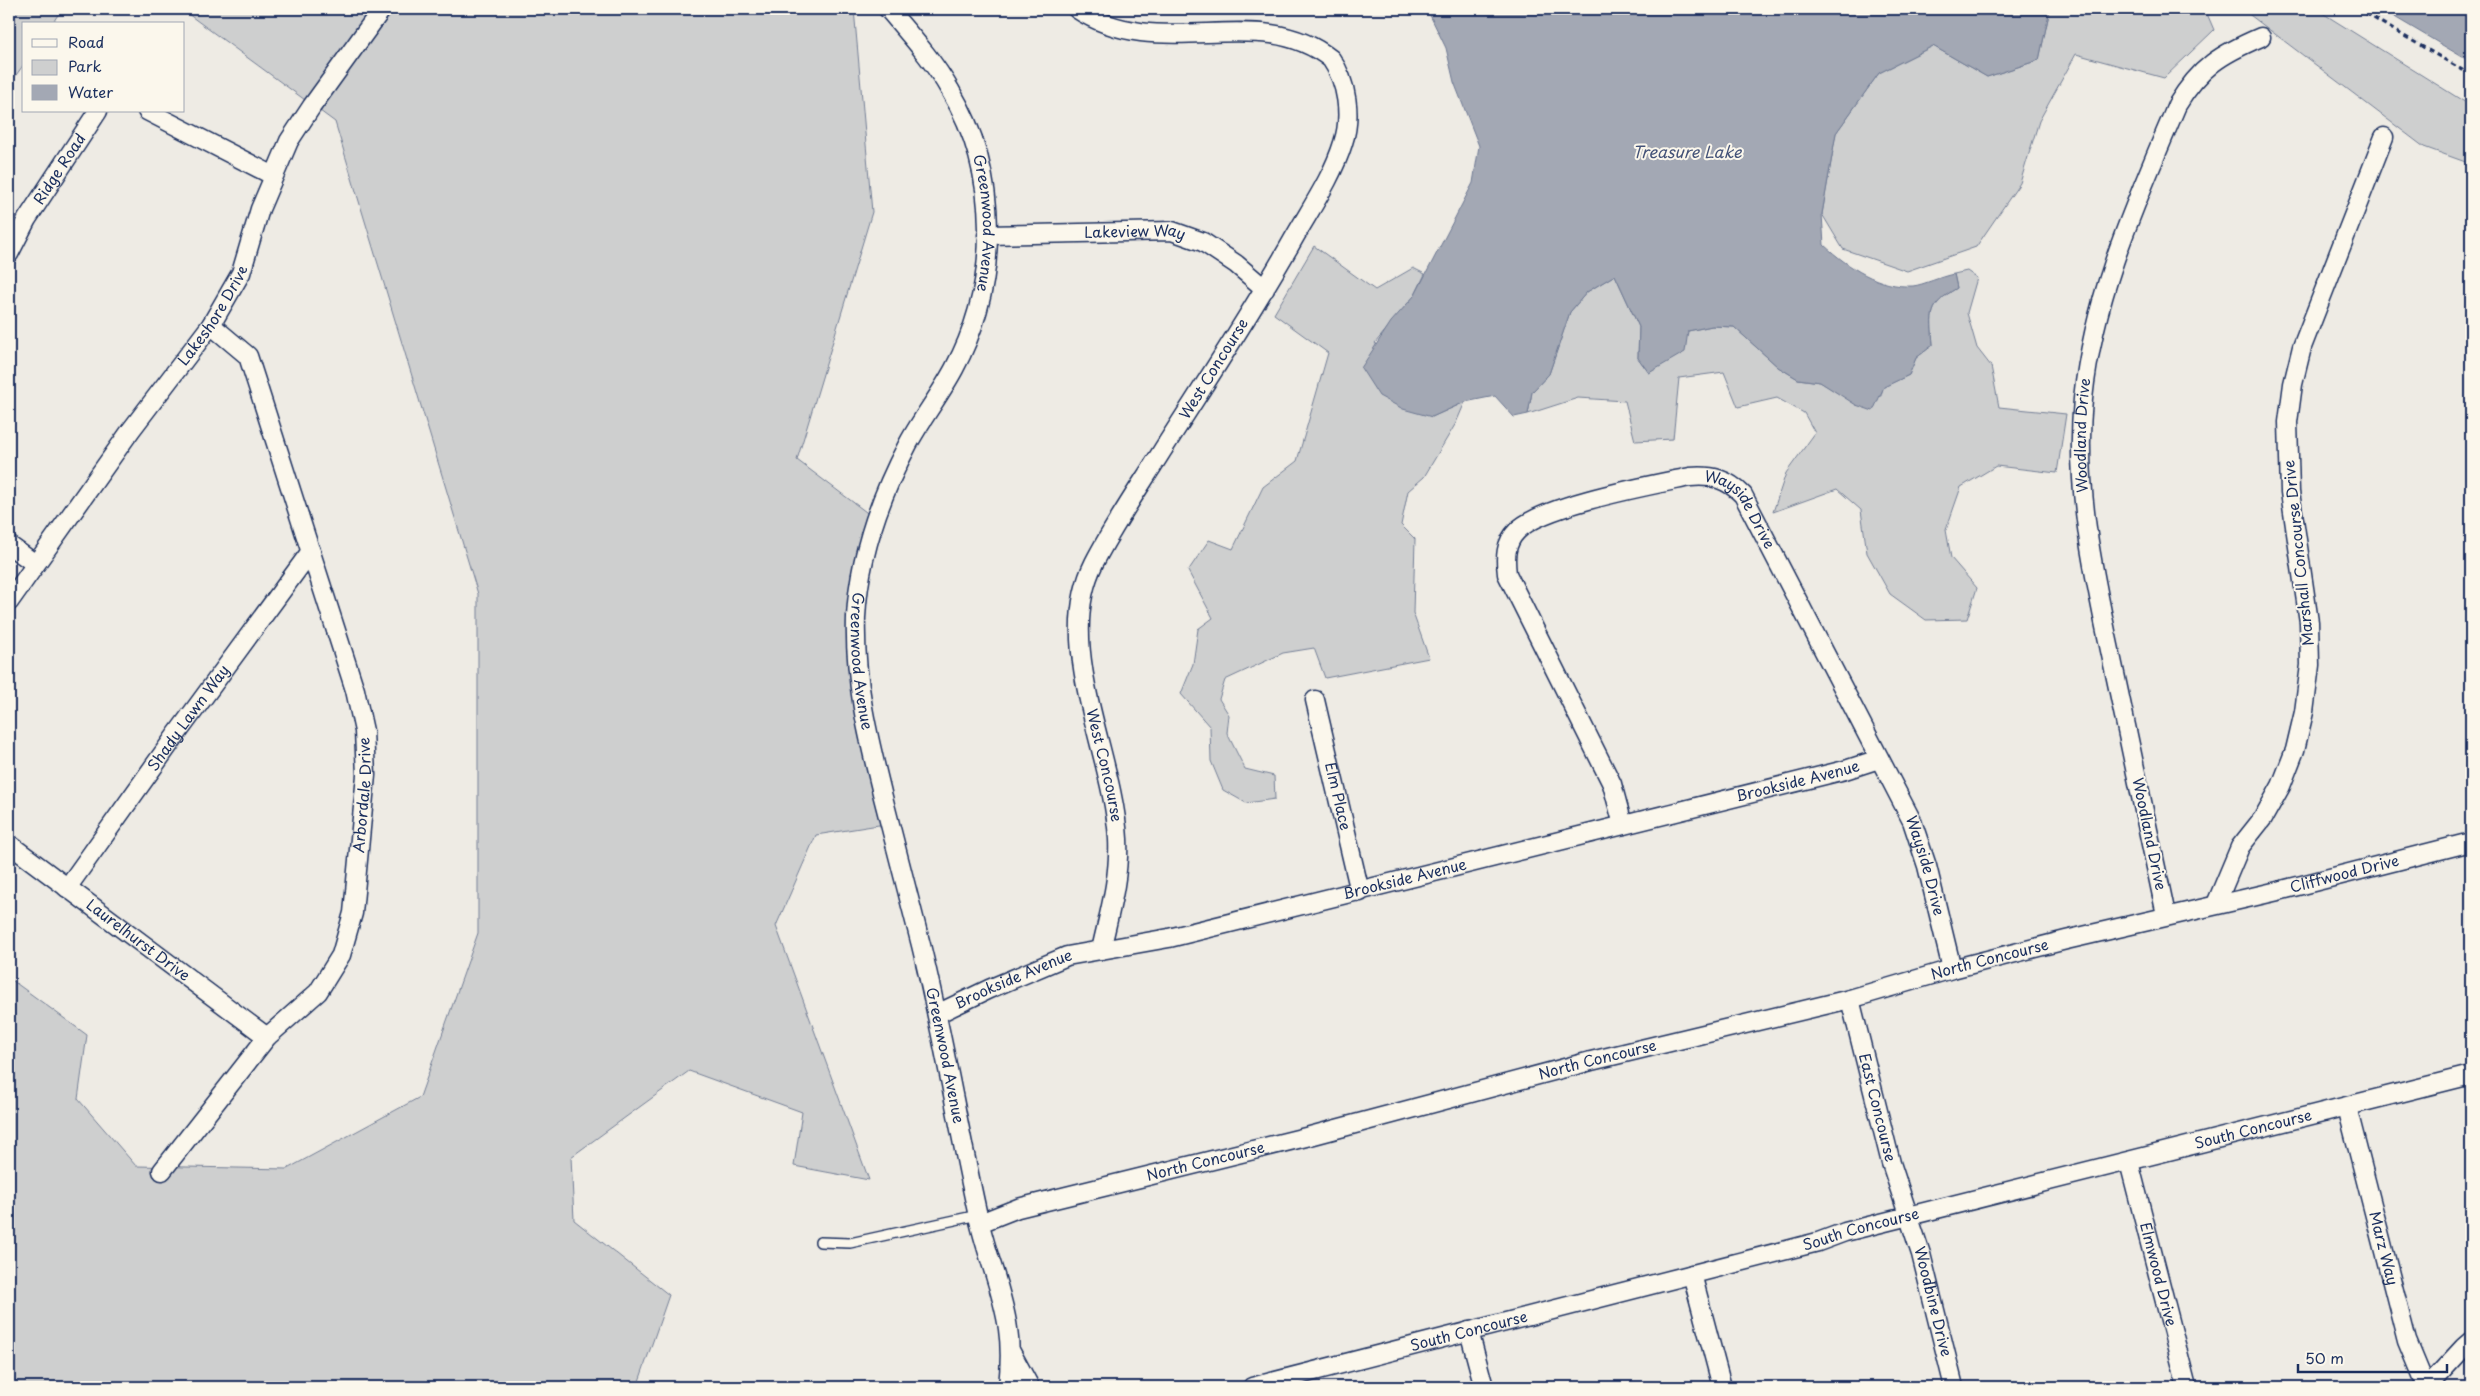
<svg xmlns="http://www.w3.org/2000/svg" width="2480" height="1396" viewBox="0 0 2480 1396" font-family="'Playpen Sans',sans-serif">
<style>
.green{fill:#cecfcf;stroke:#747f96}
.water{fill:#a3a8b4;stroke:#6d7892}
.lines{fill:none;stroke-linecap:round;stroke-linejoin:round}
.lane-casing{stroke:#1b2f5e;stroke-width:12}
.street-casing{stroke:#1b2f5e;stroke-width:21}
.path{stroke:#1b2f5e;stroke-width:3;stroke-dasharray:5 4;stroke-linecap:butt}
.lane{stroke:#fbf7ec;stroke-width:9}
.street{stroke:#fbf7ec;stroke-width:18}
.labels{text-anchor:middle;stroke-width:4;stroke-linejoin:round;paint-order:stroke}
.street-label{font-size:15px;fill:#1b2f5e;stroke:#fbf7ec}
.water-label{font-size:16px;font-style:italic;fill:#445378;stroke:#fbf7ec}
</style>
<rect width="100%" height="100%" fill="#eeebe4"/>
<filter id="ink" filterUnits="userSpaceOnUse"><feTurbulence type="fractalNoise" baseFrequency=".02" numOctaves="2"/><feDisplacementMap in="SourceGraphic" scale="10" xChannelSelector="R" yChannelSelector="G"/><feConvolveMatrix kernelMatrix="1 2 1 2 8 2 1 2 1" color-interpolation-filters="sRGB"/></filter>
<g filter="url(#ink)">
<!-- green -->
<g class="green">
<path d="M9 9H854L872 212 797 460 874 518 858 705 885 824 816 835 776 926 869 1180 794 1166 802 1112 689 1071 571 1157 574 1220 669 1295 637 1387H9V978L87 1035 78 1099 136 1166 287 1169 420 1097 478 933V594L335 122 188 14 61 10 52 24H24V64L9 85Z"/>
<path d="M2050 9H2205L2214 30 2164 78 2076 54 2039 121 2020 183 1976 247 1907 271 1843 249 1822 214 1836 133 1879 73 1933 46 1987 77 2039 60Z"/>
<path d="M2242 9H2316L2471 106V164L2424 147Z"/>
<path d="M1314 246 1375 290 1413 268 1425 274 1415 295 1375 343 1432 417 1465 402 1456 423 1424 477 1408 491 1401 525 1415 539 1413 613 1429 658 1325 678 1314 648 1283 653 1225 680 1219 699 1229 715 1227 733 1245 769 1274 776 1275 799 1246 803 1223 790 1211 761 1210 727 1181 694 1193 664 1198 629 1213 618 1188 571 1209 540 1233 549 1263 487 1297 461 1328 353 1274 314Z"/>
<path d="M1967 271 1977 278 1967 313 1977 348 1991 366 1999 407 2066 414 2057 473 1996 466 1961 487 1946 530 1951 558 1977 588 1967 619 1926 620 1890 594 1867 553 1861 510 1837 489 1773 512 1786 473 1815 433 1804 413 1777 398 1738 407 1724 372 1679 378 1673 439 1635 441 1625 401 1578 398 1528 414 1532 392 1549 374 1570 312 1587 292 1615 275 1639 327 1638 358 1649 373 1665 362 1688 331 1712 326 1734 327 1778 367 1798 379 1820 382 1837 392 1881 396 1883 387 1909 375 1916 358 1933 345C1931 314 1927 306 1957 288L1954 274Z"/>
</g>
<!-- water -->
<g class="water">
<path d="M1427 9H2050L2039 60 1987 77 1933 46 1879 73 1836 133 1822 214 1824 245C1848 267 1879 288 1913 286 1923 285 1942 276 1954 274L1957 288C1927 306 1931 314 1933 345L1916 358 1909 375 1884 387 1873 411 1856 405 1820 382 1798 379 1778 367 1734 327 1712 326 1688 331 1685 352 1649 373 1638 358 1639 327 1615 275 1587 292 1570 312 1549 374 1532 392 1528 414 1514 417 1495 396 1465 402 1432 417 1403 409 1379 396 1361 368 1391 322 1415 295 1473 183 1479 146 1454 82 1446 48Z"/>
<path d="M2381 9H2471V62Z"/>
</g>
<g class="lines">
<!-- lane casing -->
<g class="lane-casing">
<path id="lane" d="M820 1242 850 1243 978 1215"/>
</g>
<!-- street casing -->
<g class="street-casing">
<g id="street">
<path id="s1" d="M888 9C910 35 933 60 950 90 1000 173 1000 284 954 369 940 395 922 418 908 444 880 497 859 557 856 617 854 681 868 736 883 797 896 846 908 896 921 945 943 1035 958 1126 978 1216 986 1254 1003 1291 1008 1329 1011 1349 1010 1368 1008 1387"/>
<path id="s2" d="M1077 9C1161 65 1258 0 1331 59 1347 82 1352 116 1343 143 1333 176 1311 208 1294 238 1253 311 1207 380 1162 451 1139 488 1114 524 1094 563 1053 645 1113 752 1118 839 1120 877 1109 914 1101 950"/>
<path d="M147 111 272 175"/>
<path id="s3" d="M987 235 1172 231 1203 242 1236 264 1265 289"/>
<path id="s4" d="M9 254 27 219 98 111"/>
<path d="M9 545 34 563"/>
<path id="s5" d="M9 602 131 430 211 325 241 273 260 209 289 141 312 106 382 9"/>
<path id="s6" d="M1315 700 1360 892"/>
<path id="s7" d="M1623 825 1612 784 1507 574C1505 558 1505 543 1517 531 1542 505 1652 485 1690 477 1713 475 1727 479 1743 495L1912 821 1927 866 1952 969"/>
<path id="s8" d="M9 844 267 1037"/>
<path id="s9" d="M67 888 176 735 311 551"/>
<path d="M2216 904 2240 847 2263 818 2281 786 2295 750 2304 712 2310 665 2309 622 2290 492 2288 422 2293 384 2302 347 2384 137"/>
<path id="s10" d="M2166 915C2149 833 2131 751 2114 669 2095 580 2074 491 2083 399 2094 293 2136 202 2177 105 2200 67 2221 54 2261 37"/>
<path id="s11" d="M1850 999 1891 1163 1921 1254 1954 1387"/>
<path id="s12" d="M937 1014 989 989 1067 956 1169 938 1845 770 1879 759"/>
<path id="s13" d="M2347 1107 2407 1341 2426 1387"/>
<path id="s14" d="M2129 1162 2187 1387"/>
<path id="s15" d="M162 1171 267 1037 318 992 341 955 353 913 366 775 364 731 355 690 248 356 211 325"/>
<path id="s16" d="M980 1223 1018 1208 1310 1136 1591 1061 1850 999 1952 969 2066 940 2278 891 2471 842"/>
<path d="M1692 1274 1722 1387"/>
<path d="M1469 1331 1484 1387"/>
<path d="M1011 1352 1030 1387"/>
<path id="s17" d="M1252 1387 1818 1242 1845 1232 2471 1075"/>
<path d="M2427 1387 2464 1347 2471 1341"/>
</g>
</g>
<!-- path -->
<path class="path" d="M2358 9 2471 75"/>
<!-- lane -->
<use href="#lane" class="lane"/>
<!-- street -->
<use href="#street" class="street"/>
</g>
</g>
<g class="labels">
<!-- street labels -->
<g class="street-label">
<text dy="5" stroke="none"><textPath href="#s4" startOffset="99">Ridge Road</textPath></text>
<text dy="5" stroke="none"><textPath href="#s1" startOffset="242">Greenwood Avenue</textPath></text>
<text dy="5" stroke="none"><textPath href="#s3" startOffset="148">Lakeview Way</textPath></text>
<text dy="5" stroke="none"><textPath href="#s5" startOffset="352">Lakeshore Drive</textPath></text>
<text transform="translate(1214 369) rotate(-58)" y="5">West Concourse</text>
<text dy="5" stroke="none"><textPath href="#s10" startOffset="488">Woodland Drive</textPath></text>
<text dy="5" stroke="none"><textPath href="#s7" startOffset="572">Wayside Drive</textPath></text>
<text transform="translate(2299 553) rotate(-96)" y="5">Marshall Concourse Drive</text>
<text dy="5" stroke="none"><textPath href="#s1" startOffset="708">Greenwood Avenue</textPath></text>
<text dy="5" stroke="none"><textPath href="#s9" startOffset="209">Shady Lawn Way</textPath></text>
<text dy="5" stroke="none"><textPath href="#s2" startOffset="1048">West Concourse</textPath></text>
<text dy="5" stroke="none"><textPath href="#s12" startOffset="894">Brookside Avenue</textPath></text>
<text dy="5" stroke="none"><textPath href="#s15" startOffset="444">Arbordale Drive</textPath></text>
<text dy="5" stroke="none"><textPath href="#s6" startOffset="99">Elm Place</textPath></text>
<text transform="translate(2149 834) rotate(78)" y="5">Woodland Drive</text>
<text dy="5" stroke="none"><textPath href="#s7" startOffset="978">Wayside Drive</textPath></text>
<text dy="5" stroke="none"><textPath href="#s16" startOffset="1409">Cliffwood Drive</textPath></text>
<text dy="5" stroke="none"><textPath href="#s12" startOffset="489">Brookside Avenue</textPath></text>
<text dy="5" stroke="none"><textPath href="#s8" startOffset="161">Laurelhurst Drive</textPath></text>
<text dy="5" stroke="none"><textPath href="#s16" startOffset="1044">North Concourse</textPath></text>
<text dy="5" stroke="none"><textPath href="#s12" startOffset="84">Brookside Avenue</textPath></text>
<text dy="5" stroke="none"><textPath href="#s1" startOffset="1112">Greenwood Avenue</textPath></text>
<text dy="5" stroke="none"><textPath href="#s16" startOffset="639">North Concourse</textPath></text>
<text dy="5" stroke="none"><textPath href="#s11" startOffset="112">East Concourse</textPath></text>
<text dy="5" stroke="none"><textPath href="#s17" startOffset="1034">South Concourse</textPath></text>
<text dy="5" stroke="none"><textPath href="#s16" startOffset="234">North Concourse</textPath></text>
<text dy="5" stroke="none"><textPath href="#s17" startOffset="629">South Concourse</textPath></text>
<text dy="5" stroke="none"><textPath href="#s13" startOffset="146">Marz Way</textPath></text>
<text dy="5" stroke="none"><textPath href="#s14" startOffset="116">Elmwood Drive</textPath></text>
<text dy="5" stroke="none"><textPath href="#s11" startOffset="314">Woodbine Drive</textPath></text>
<text dy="5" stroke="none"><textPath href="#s17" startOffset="224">South Concourse</textPath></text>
</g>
<!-- water labels -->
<g class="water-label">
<text x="1687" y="158">Treasure Lake</text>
</g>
</g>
<!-- margin -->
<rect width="2480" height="1396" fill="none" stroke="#fbf7ec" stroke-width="30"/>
<rect x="15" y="15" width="2450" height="1366" fill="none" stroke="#1b2f5e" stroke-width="2" filter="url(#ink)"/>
<!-- legend -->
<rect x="22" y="22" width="162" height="90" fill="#fbf7ec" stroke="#a1a7b3"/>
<rect x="32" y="39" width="25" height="8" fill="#fbf7ec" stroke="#a1a7b3"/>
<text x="68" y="48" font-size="15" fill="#1b2f5e">Road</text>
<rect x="32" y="60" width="25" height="15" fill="#cecfcf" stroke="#a1a7b3"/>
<text x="68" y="72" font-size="15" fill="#1b2f5e">Park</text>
<rect x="32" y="85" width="25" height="15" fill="#a3a8b4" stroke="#a1a7b3"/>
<text x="68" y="98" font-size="15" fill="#1b2f5e">Water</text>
<!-- scale -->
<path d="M2298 1364v8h149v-8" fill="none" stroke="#1b2f5e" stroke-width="2.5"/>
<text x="2305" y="1364" font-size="15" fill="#1b2f5e" stroke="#fbf7ec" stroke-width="4" paint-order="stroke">50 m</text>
</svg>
